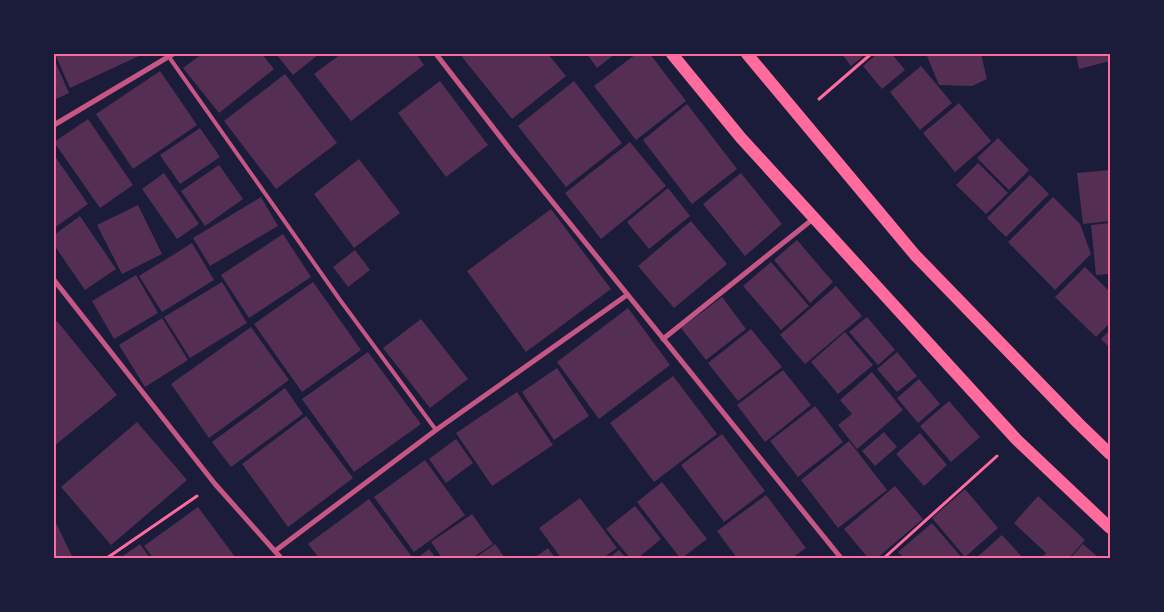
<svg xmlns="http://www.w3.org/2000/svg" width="1164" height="612" viewBox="0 0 1164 612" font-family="'Noto Serif',serif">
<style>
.building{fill:#542f53}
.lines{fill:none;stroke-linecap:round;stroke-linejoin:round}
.path{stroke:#ff6b9d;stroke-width:3}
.service{stroke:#c65784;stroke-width:4}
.minor{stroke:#c65784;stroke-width:5}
.primary{stroke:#ff6b9d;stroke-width:12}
.neatline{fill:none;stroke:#ff6b9d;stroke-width:2}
</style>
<rect width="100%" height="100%" fill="#1b1b3a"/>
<!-- building -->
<g class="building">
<path d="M55 54H138L139 56 70 88Z"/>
<path d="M202 54H262L274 69 219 113 183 68Z"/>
<path d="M276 54H319L293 75Z"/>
<path d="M341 54H416L424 65 351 121 314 74Z"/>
<path d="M466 54H548L566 76 512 119 462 57Z"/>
<path d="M587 54H615L597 68Z"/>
<path d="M636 54H650L686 101 636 140 594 86Z"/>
<path d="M842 54H866L851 66Z"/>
<path d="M877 54H892L905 70 882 89 863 66Z"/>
<path d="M940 54H981L987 79 972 86 939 85 927 56Z"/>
<path d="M1076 54H1109L1110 61 1079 69Z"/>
<path d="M54 59 69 93 54 100Z"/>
<path d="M921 66 952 103 920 130 890 92Z"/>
<path d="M160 71 197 125 133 169 96 114Z"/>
<path d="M285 74 337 143 276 189 224 121Z"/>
<path d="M440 81 488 145 446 177 398 113Z"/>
<path d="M574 81 622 143 566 187 518 126Z"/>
<path d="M959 103 991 141 955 172 923 133Z"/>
<path d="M687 104 737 169 692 204 643 140Z"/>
<path d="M88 119 133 185 100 208 54 142Z"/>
<path d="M200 128 220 157 180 184 160 155Z"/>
<path d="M998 138 1029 170 1009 190 977 158Z"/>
<path d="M630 142 666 186 601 239 565 193Z"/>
<path d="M54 155 88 204 54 228Z"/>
<path d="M359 159 400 213 354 248 314 194Z"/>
<path d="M978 163 1008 193 986 214 956 185Z"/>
<path d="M219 165 243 199 205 226 181 191Z"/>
<path d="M1110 170V221L1083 224 1077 173Z"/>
<path d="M164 173 199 224 177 239 142 189Z"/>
<path d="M741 173 782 224 745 256 703 204Z"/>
<path d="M1030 175 1049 194 1006 237 987 218Z"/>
<path d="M668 188 690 216 649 249 627 222Z"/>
<path d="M261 197 278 226 210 266 193 238Z"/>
<path d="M1053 197 1080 224 1091 254 1055 290 1008 242Z"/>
<path d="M138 205 162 254 122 274 97 225Z"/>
<path d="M551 209 611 289 526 352 467 271Z"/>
<path d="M80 216 116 269 85 290 54 245V235Z"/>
<path d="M691 221 727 264 674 308 638 266Z"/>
<path d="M1110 223V274L1096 275 1091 225Z"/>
<path d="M283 234 311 277 249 318 221 275Z"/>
<path d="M797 240 833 282 810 303 774 260Z"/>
<path d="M192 243 214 280 162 312 139 276Z"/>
<path d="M355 250 370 270 348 287 333 267Z"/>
<path d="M771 262 809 306 781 330 743 286Z"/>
<path d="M1085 267 1110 292V323L1096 337 1055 297Z"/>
<path d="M136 275 158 313 114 339 92 301Z"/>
<path d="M222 282 247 323 190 358 164 317Z"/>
<path d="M313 282 361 350 302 392 254 324Z"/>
<path d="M836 286 862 316 805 364 780 335Z"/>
<path d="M722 297 746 329 706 360 681 328Z"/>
<path d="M628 308 670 365 599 419 557 362Z"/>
<path d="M867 317 895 350 878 365 849 332Z"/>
<path d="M162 318 188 360 145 387 119 345Z"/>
<path d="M421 319 468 379 430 408 383 348Z"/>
<path d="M57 321 117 395 54 446V323Z"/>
<path d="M251 327 289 380 209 438 171 384Z"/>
<path d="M751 329 782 367 738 401 708 363Z"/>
<path d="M1110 330V348L1101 339Z"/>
<path d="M845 332 873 365 838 394 811 362Z"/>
<path d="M368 352 421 424 354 472 302 399Z"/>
<path d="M897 352 917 376 897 392 877 369Z"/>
<path d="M557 368 589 416 554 440 522 392Z"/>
<path d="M783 370 811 405 765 442 737 405Z"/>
<path d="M872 372 903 410 857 449 838 425 852 414 840 400Z"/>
<path d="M673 376 717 434 654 482 610 423Z"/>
<path d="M919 379 940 404 918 423 897 398Z"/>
<path d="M285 388 303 414 231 467 212 442Z"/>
<path d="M517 392 553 445 492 486 456 433Z"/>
<path d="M949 401 980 437 951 462 920 426Z"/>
<path d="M815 406 843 442 798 477 770 441Z"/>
<path d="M306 416 353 478 288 527 242 464Z"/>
<path d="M137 422 187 480 111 545 61 487Z"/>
<path d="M884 432 897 447 875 466 862 451Z"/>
<path d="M920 433 947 465 924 486 896 454Z"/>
<path d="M722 434 765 491 724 522 681 465Z"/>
<path d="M456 439 473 463 446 483 429 459Z"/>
<path d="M849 441 887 490 838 528 801 480Z"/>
<path d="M425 460 465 515 414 552 374 497Z"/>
<path d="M662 482 707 539 682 558H680L637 502Z"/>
<path d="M895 486 923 519 877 558H868L844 529Z"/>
<path d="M965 489 998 528 965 557 932 518Z"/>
<path d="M766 495 806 548 792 558H737L717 531Z"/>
<path d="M1038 496 1085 540 1069 558H1041L1046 553 1014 523Z"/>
<path d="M580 498 617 548 603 558H561L539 528Z"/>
<path d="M369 499 412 557 319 558 308 544Z"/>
<path d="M635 506 661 539 638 558H630L606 529Z"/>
<path d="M198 507 235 557 153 558 144 546Z"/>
<path d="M472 514 493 544 472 558H442L431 542Z"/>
<path d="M54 519 73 558H54Z"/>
<path d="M932 523 962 558H904L898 552Z"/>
<path d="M1002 535 1023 558H976Z"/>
<path d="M140 544 150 558H120Z"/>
<path d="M495 544 505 558H475Z"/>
<path d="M1083 544 1099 558H1070Z"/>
<path d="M548 548 555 558H534Z"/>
<path d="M429 549 436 558H417Z"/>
<path d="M619 550 626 558H609Z"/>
</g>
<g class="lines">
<!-- path -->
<g class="path">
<path d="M819 99 871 54"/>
<path d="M107 558 197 496"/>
<path d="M884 558 997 456"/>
</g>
<!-- service -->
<path class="service" d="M169 57 340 300 436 430"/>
<!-- minor -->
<g class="minor">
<path d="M436 54 512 152 841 558"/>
<path d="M54 125 173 54"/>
<path d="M54 280 215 484 281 558"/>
<path d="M663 339 813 219"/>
<path d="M275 551 436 430 627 295"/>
</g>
<!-- primary -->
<g class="primary">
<path d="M672 54 741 138 1016 439 1110 528"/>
<path d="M747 54 915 255 1078 423 1110 454"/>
</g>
</g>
<!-- border -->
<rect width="1164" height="612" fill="none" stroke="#1b1b3a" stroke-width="110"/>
<rect x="55" y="55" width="1054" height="502" class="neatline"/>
</svg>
